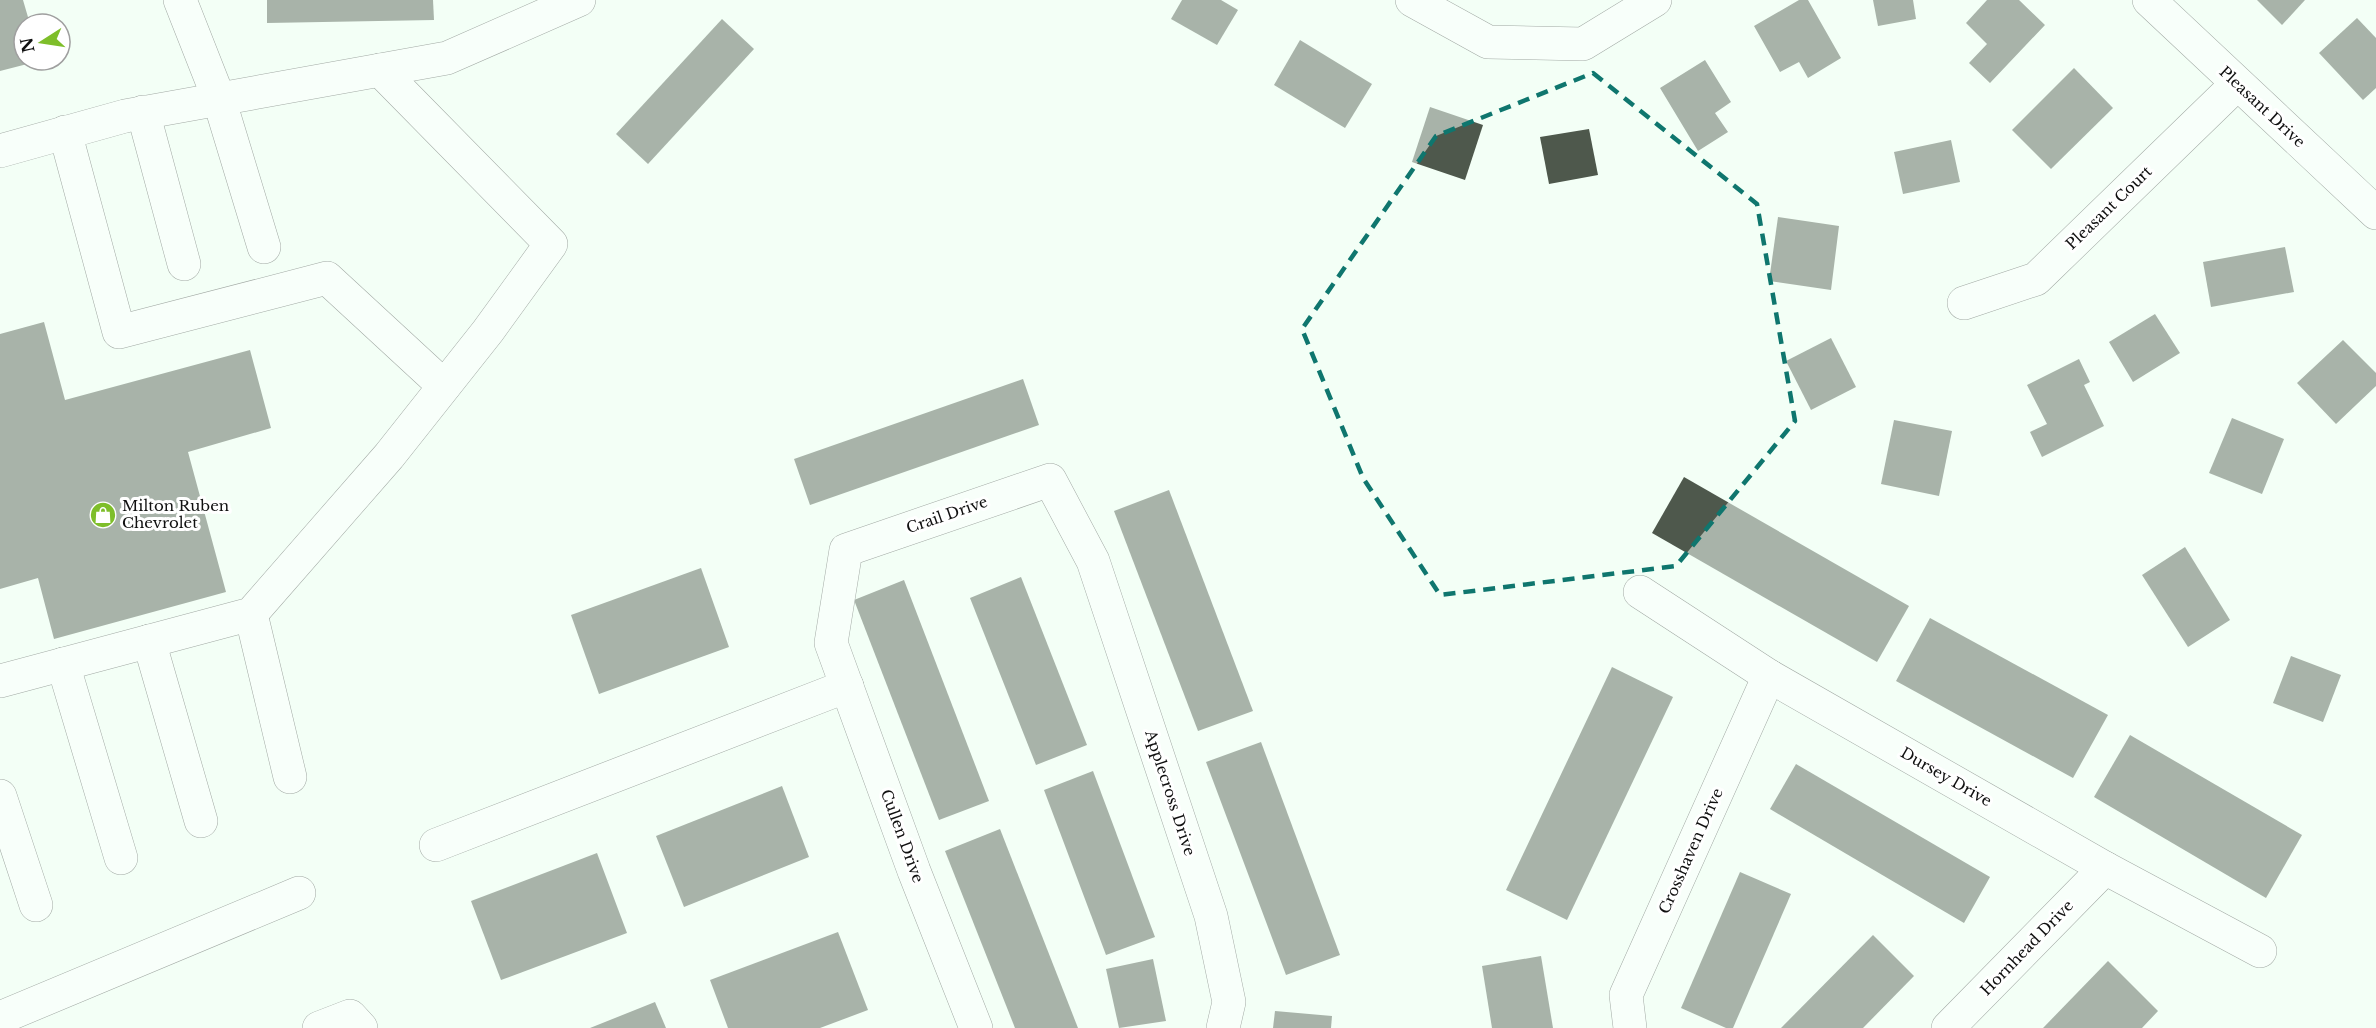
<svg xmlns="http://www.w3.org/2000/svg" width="2376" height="1028" viewBox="0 0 2376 1028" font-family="'Libre Baskerville',serif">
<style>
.building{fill:#4e584c}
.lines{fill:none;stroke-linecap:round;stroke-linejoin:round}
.minor-casing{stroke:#434343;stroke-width:34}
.minor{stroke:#fff;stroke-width:33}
.marked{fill:none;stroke:#0f766e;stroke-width:4.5;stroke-dasharray:12 8;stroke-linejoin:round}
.labels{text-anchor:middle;stroke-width:6;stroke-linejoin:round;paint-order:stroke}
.street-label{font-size:15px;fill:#101010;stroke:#fff}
.poi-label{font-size:15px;fill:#101010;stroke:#fff;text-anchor:start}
</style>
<rect width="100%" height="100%" fill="#f3fff6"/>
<!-- building -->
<g class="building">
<path d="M0 0H23L30 24H24V60L39 61 0 71Z"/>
<path d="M267 0H433L434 20 267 23Z"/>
<path d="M1182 0H1221L1238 10 1217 45 1171 19Z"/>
<path d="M1799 0H1808L1841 58 1808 78 1799 62 1780 72 1754 26Z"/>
<path d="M1873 0H1913L1916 19 1878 26Z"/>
<path d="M1987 0H2019L2045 25 1990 83 1969 63 1987 44 1966 23Z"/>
<path d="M2257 0H2305L2282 25Z"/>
<path d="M2357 18 2376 38V88L2363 100 2319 53Z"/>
<path d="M722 19 754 49 648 164 616 134Z"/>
<path d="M1300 40 1372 84 1345 128 1274 85Z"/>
<path d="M1705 60 1731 102 1715 113 1728 132 1698 151 1660 88Z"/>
<path d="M2074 68 2113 108 2051 169 2012 130Z"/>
<path d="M1430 107 1483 125 1465 180 1412 162Z"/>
<path d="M1589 129 1598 175 1549 184 1540 137Z"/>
<path d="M1951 140 1960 182 1903 194 1894 152Z"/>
<path d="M1778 217 1839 226 1831 290 1769 281Z"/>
<path d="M2285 247 2294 292 2211 307 2203 262Z"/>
<path d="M2155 314 2180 353 2133 382 2109 342Z"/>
<path d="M44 322 65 400 250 350 271 428 188 452 226 592 54 639 38 578 0 589V334Z"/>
<path d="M1831 338 1856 387 1811 410 1786 361Z"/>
<path d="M2343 340 2376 373V386L2336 424 2297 383Z"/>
<path d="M2079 359 2090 382 2084 385 2104 426 2042 457 2030 432 2047 424 2027 385Z"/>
<path d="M1023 379 1039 425 810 505 794 459Z"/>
<path d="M2232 418 2284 439 2262 494 2209 473Z"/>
<path d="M1894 420 1952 431 1939 496 1881 484Z"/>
<path d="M1684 477 1909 606 1877 662 1652 533Z"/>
<path d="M1169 490 1253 711 1198 731 1114 511Z"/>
<path d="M2185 547 2230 620 2188 647 2142 575Z"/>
<path d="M701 568 729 647 599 694 571 615Z"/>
<path d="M1021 577 1087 745 1036 765 970 598Z"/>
<path d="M904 580 989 801 939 820 854 600Z"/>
<path d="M1930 618 2108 715 2073 778 1896 681Z"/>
<path d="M2291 656 2341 675 2323 722 2273 703Z"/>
<path d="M1612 667 1673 697 1567 920 1506 890Z"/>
<path d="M2130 735 2302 835 2266 898 2094 797Z"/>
<path d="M1261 742 1340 955 1286 975 1206 762Z"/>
<path d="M1796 764 1990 877 1964 923 1770 809Z"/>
<path d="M1093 771 1155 937 1106 955 1044 790Z"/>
<path d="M782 786 809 857 684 907 656 836Z"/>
<path d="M1000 829 1078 1028H1015L945 851Z"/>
<path d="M597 853 627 933 501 980 471 901Z"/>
<path d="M1740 872 1791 894 1733 1028H1726L1681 1008Z"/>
<path d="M838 932 868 1010 820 1028H728L710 980Z"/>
<path d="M1873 935 1914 976 1863 1028H1781Z"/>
<path d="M1541 956 1553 1028H1492L1482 966Z"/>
<path d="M1153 959 1166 1021 1119 1028 1106 969Z"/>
<path d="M2108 961 2158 1011 2142 1028H2043Z"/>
<path d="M655 1002 666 1028H590Z"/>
<path d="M1275 1011 1332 1016 1331 1028H1273Z"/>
</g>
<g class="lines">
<!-- minor casing -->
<g class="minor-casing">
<g id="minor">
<path d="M180 0 219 99 264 247"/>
<path d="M1412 0 1488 42 1583 44 1655 0"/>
<path d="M2149 0 2376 213"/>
<path d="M143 112 184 264"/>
<path d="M65 132 119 332 327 278 444 386"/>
<path d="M0 151 125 116 447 58 579 0"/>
<path d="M1964 303 2036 279 2237 84"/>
<path d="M1640 592 1769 676 2105 868 2260 951"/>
<path d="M251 614 290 777"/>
<path d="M149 641 201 821"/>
<path d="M63 664 121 858"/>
<path d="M0 681 251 614 389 456 488 331 551 244 380 70"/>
<path d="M0 796 36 905"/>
<path d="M436 845 847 686"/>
<path d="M0 1018 299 893"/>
<path d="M319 1028 350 1016 361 1028"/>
<path d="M976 1028 914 871 831 643 846 550 1050 480 1093 561 1211 916 1229 1002 1223 1028"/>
<path d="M1630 1028 1626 995 1769 676"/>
<path d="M1948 1028 2105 868"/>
</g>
</g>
<!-- minor -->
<use href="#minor" class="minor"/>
</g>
<!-- marked area -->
<path d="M0 0H2376V1028H0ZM1593 73 1757 204 1795 421 1676 566 1440 595 1363 478 1302 329 1436 136Z" fill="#f3fff6" fill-opacity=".55" fill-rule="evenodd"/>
<path class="marked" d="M1593 73 1757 204 1795 421 1676 566 1440 595 1363 478 1302 329 1436 136Z"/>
<!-- icons -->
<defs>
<g id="shop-disc" transform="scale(1.35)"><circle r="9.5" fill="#7ebe2a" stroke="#fff"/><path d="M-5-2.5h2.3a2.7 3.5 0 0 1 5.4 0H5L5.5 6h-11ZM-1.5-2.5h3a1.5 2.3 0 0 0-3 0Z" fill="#fff"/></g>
</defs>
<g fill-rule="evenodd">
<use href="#shop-disc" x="103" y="515"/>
</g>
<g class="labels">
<!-- street labels -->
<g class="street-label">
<text transform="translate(2262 107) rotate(43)" y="5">Pleasant Drive</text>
<text transform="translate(2109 208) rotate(-44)" y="5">Pleasant Court</text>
<text transform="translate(947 515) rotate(-19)" y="5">Crail Drive</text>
<text transform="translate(1946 777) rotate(30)" y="5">Dursey Drive</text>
<text transform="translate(1170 793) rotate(72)" y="5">Applecross Drive</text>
<text transform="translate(902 836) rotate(70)" y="5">Cullen Drive</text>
<text transform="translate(1691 851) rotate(-66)" y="5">Crosshaven Drive</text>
<text transform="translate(2027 948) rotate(-46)" y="5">Hornhead Drive</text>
</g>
<!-- poi labels -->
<g class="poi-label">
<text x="122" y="511">Milton Ruben<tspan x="122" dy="17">Chevrolet</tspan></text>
</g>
</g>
<!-- north arrow -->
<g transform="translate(42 42) rotate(258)"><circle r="28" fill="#ffffff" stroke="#9f9f9f" stroke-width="1.5"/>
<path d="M0-4.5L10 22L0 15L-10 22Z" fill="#7ebe2a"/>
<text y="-9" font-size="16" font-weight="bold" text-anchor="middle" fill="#101010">N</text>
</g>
</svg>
